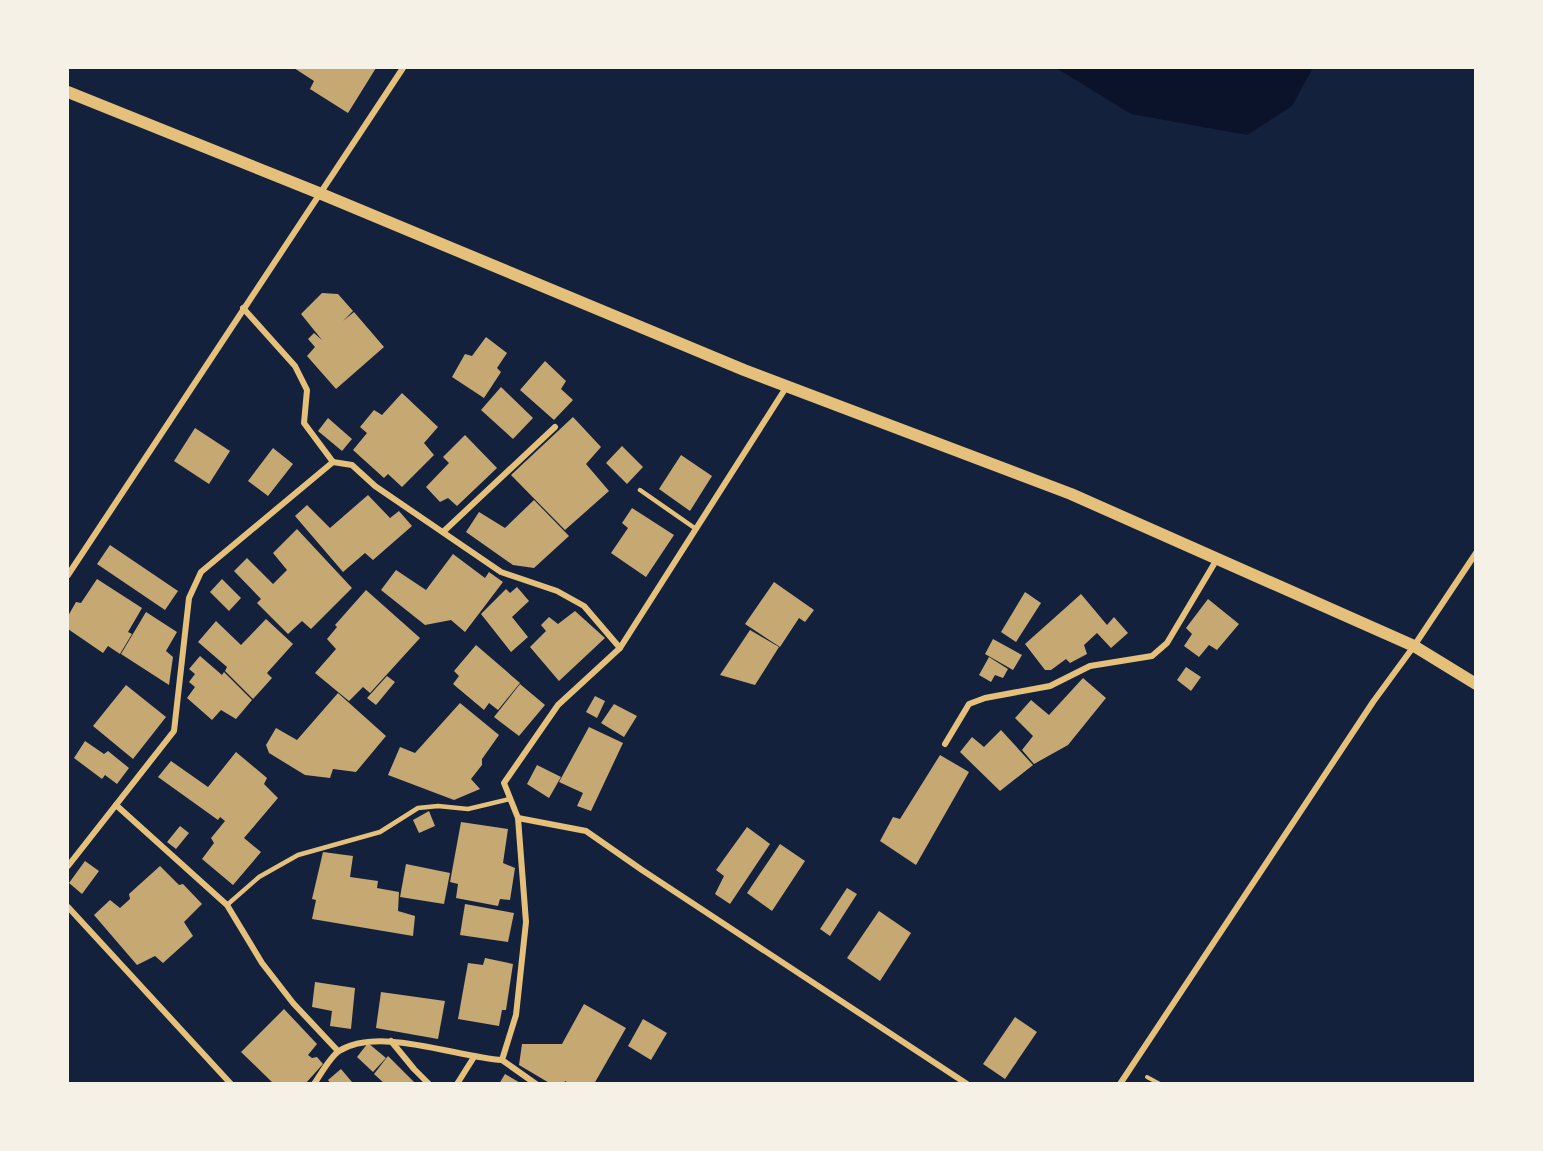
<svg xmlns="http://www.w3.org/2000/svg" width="1543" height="1151" viewBox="0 0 1543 1151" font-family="'Space Grotesk',sans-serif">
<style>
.water{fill:#0b132b}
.building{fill:#c6a872}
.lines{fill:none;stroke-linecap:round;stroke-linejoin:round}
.path{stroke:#e5c07b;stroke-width:4}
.service{stroke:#e5c07b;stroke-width:4.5}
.minor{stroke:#e5c07b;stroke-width:6}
.secondary{stroke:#e5c07b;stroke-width:12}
</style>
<rect width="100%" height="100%" fill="#14213d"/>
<!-- water -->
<path class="water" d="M1056 68H1313L1292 106 1247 135 1131 114Z"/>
<!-- building -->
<g class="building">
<path d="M294 68H376L348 113 310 89 314 81Z"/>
<path d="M322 293 338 294 353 311 343 321 354 312 384 347 336 389 307 356 315 347 308 339 314 333 322 340 301 314Z"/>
<path d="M486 337 507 353 497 368 501 372 484 398 452 377 465 354 472 356Z"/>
<path d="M545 361 566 381 561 389 573 400 554 420 520 390Z"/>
<path d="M501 387 533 418 513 439 481 410Z"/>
<path d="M402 393 438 427 424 443 434 455 402 487 388 474 384 478 353 450 367 433 360 427 374 410 382 415Z"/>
<path d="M573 417 601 447 586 464 609 491 565 530 511 475Z"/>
<path d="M328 418 352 439 342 451 318 431Z"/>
<path d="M195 428 230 451 209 484 174 461Z"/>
<path d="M465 435 497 468 457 506 448 498 440 502 426 487 449 463 443 457Z"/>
<path d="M622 446 643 467 627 484 606 463Z"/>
<path d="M273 448 293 464 268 496 248 481Z"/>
<path d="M681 455 712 476 690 511 659 489Z"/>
<path d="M368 495 390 518 399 511 412 526 373 560 365 553 343 572 295 516 307 505 330 528Z"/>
<path d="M534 500 569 536 534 568 513 565 466 532 479 512 505 528Z"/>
<path d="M632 508 674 535 646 577 611 553 628 528 622 523Z"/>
<path d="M297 529 352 588 311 629 302 621 288 634 257 603 261 599 234 571 247 558 273 584 287 570 273 553Z"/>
<path d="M110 545 178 591 165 610 97 564Z"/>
<path d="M453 554 485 578 489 572 503 582 465 632 451 620 425 625 381 590 396 570 426 590Z"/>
<path d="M97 579 142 608 128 632 132 634 120 654 108 646 103 653 68 629V616L76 602 81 603Z"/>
<path d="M222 579 241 598 229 611 210 592Z"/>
<path d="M774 582 814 610 805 622 799 618 780 647 745 624Z"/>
<path d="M517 587 529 601 512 617 528 637 511 652 481 614 506 589 510 593Z"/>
<path d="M366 590 420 638 370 693 363 687 349 701 315 673 336 649 327 639 337 627 335 625Z"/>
<path d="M1025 592 1041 603 1016 642 1001 632Z"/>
<path d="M1081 594 1107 625 1114 617 1128 633 1111 648 1097 633 1084 645 1087 654 1070 663 1066 659 1051 670H1045L1025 644Z"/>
<path d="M1208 599 1239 624 1217 650 1209 645 1199 657 1184 646 1192 634 1186 628Z"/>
<path d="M575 611 605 638 559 681 530 647 546 631 541 625 549 617 558 624Z"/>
<path d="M146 612 177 632 166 651 173 657 169 685 121 654Z"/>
<path d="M266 619 293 644 267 673 272 678 253 699 225 671 227 667 198 642 216 621 241 645Z"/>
<path d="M750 630 779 647 755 685 720 675Z"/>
<path d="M993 639 1022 655 1013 670 985 654Z"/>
<path d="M476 645 520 683 498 710 489 703 484 710 453 684 459 676 454 671Z"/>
<path d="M200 656 222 675 224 672 252 700 236 719 221 710 212 720 187 698 195 687 189 682 195 674 189 669Z"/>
<path d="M989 657 1008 669 1003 678 995 675 991 682 979 675Z"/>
<path d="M1186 667 1201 677 1191 691 1177 680Z"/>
<path d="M387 676 395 682 376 705 367 698Z"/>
<path d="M1083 678 1106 698 1068 745 1034 764 1022 750 1033 736 1015 718 1031 700 1049 715Z"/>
<path d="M520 684 545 705 519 736 494 717Z"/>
<path d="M126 685 166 717 133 759 93 726Z"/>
<path d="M338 693 386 736 356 772 333 769 330 778 305 775 269 753 266 745 276 728 297 740Z"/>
<path d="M595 696 605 701 597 718 586 712Z"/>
<path d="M460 703 499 735 482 759V765L471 779 480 789 454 800 388 775 400 747 415 753Z"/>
<path d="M614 704 637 716 624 737 601 723Z"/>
<path d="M589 727 623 743 591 811 577 806 583 793 559 782Z"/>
<path d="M1001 730 1033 765 1000 791 960 752 972 737 984 747Z"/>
<path d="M85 741 104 754 108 751 129 768 117 784 105 775 102 779 74 758Z"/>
<path d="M236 752 267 778 264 784 278 798 244 838 261 852 233 885 202 859 214 843 211 838 225 821 220 817 218 820 158 777 171 761 208 787Z"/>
<path d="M940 755 969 772 916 865 880 841 893 817 900 819Z"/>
<path d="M537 765 561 777 549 798 527 784Z"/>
<path d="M429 811 435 826 419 833 413 820Z"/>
<path d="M461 822 508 829 503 863 515 868 510 900 500 899 498 906 456 898 458 884 450 882Z"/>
<path d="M180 826 189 833 176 849 167 842Z"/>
<path d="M747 827 770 844 730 904 715 894 724 876 716 870Z"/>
<path d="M780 844 805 861 772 911 747 893Z"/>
<path d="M323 852 353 856 350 877 378 881 377 888 399 892 398 911 415 916 413 936 312 919 316 900 312 899Z"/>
<path d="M85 861 99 871 82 894 69 883Z"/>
<path d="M406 864 450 873 444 904 400 897Z"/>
<path d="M160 866 179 885 183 884 202 904 184 922 193 936 163 963 155 956 137 965 94 915 110 900 120 908 130 899 129 894Z"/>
<path d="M847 888 857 894 830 936 820 929Z"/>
<path d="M465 904 514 913 508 942 460 935Z"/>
<path d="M879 911 911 933 880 981 847 958Z"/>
<path d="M485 958 513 964 506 1010H502L499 1026 458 1019 468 963 483 965Z"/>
<path d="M315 982 355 988 351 1029 330 1026 332 1011 312 1007Z"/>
<path d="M381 992 445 1001 438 1039 376 1028Z"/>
<path d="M584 1004 626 1028 594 1084H570L565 1081 564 1084H551L519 1065 522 1044H562Z"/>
<path d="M284 1009 317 1044 308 1055 312 1058 317 1057 323 1064 305 1084H274L241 1052Z"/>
<path d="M1015 1017 1037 1032 1005 1079 983 1064Z"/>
<path d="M643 1019 667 1033 651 1060 628 1046Z"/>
<path d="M368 1043 386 1058 373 1072 357 1057Z"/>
<path d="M388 1056 416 1084H385L374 1074Z"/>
<path d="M341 1069 352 1082 331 1084 328 1080Z"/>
<path d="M505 1074 522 1084H499Z"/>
</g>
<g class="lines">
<!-- path -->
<path class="path" d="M1147 1077 1160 1084"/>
<!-- service -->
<g class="service">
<path d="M640 490 696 529"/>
<path d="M227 905 259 877 298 855 380 832 418 808 438 806 468 809 510 799"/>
</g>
<!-- minor -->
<g class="minor">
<path d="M243 308 295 366 307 390 304 423 333 462 352 465 375 486 501 572 557 591 584 606 620 648"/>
<path d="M443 532 555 427"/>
<path d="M68 575 403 68"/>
<path d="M945 744 969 704 985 698 1050 686 1090 666 1152 656 1167 643 1217 559"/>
<path d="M116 805 227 905 262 963 293 1003 338 1051"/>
<path d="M518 818 586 831 642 870 967 1084"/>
<path d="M68 866 174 731 189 598 201 572 333 462"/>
<path d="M68 907 231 1084"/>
<path d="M391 1041 414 1069 429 1084"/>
<path d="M314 1084C321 1074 330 1057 339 1051 379 1026 456 1057 502 1060"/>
<path d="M457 1084 474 1057"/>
<path d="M536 1084 502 1060 516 1015 526 922 518 818 504 783 558 705 620 648 787 386"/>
<path d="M1120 1084 1373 702 1414 646 1476 553"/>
</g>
<!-- secondary -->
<path class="secondary" d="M68 92 319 193 744 370 1071 494 1414 646 1476 684"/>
</g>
<!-- border -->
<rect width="1543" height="1151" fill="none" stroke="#f6f1e7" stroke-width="138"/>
</svg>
